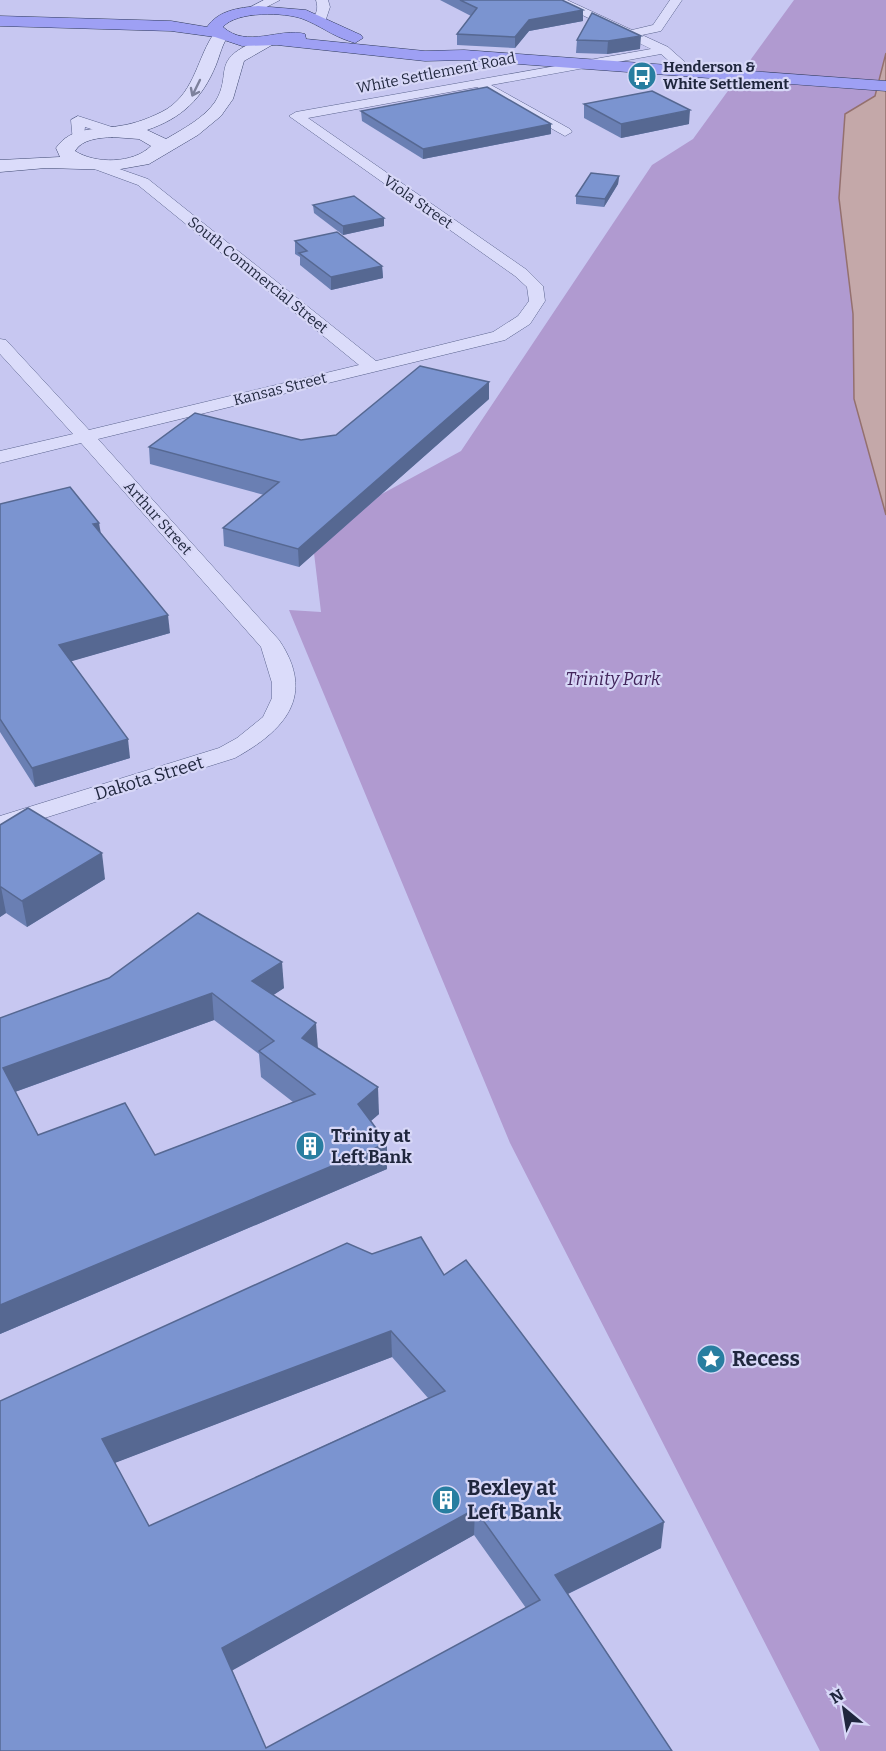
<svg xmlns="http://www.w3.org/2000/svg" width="886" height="1751" viewBox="0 0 886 1751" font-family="Bitter,serif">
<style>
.green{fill:#b09ad0}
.water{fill:#c4a8a9;stroke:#94706e;stroke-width:1.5}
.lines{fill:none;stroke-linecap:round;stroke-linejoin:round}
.street-casing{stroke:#5b648e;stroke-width:1}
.secondary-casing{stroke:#3e4870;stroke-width:1}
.primary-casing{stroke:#2f3a5c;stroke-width:1}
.street{fill:#dbdcfa;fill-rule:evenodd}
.secondary{fill:#dbdcfa;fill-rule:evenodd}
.primary{fill:#9ea0f4;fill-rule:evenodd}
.wall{fill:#6a7fb3;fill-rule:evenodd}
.shaded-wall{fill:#566892}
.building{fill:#7b94d0;stroke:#566892;stroke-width:1.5;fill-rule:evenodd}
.oneway{stroke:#7d819c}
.labels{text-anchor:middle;stroke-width:4.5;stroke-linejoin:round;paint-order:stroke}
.far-poi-label{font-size:15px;font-weight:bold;fill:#1f263d;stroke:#d7d7f7;text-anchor:start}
.far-street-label{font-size:15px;fill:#1f263d;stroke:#d7d7f7}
.park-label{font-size:18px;font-style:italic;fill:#42255b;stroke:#d7d7f7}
.street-label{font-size:18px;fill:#1f263d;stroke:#d7d7f7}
.poi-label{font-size:18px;font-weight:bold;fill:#1f263d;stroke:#d7d7f7;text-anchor:start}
.near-poi-label{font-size:21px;font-weight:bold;fill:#1f263d;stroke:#d7d7f7;text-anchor:start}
</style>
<rect width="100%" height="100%" fill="#c7c7f1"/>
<!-- green -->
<path class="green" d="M794 0H886V1751H820L510 1143 289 610 321 612 314 553 380 495 461 451 652 165 693 139Z"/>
<!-- water -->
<path class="water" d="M886 53V515L854 399 853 314 839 198 845 114 875 96Z"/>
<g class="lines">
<!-- street casing -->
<g class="street-casing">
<g id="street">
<path d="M264 0H280L251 15H243L241 12Z"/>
<path d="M316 0H328L330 7 325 22 317 25 311 21C316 14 319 10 316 0Z"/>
<path d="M552 0H567L632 30 653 25 670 0H682L661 31 642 35 668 47 695 71 694 74H684L661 54 491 85 570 129 572 132 565 136 477 87 308 118 527 270 543 286 545 301 530 324 505 340 98 439 279 640C317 696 284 731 235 758L0 832V816L219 748 237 738 263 717 272 698V683L261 647 81 443 0 463V451L73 434 0 354V339L6 340 89 430 359 365 138 185 89 167 87 164 94 160 148 179 376 361 493 332 518 316 529 301 527 287 515 276 289 116 296 112 651 49Z"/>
<path d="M78 116 118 129 120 132 113 136 85 127 83 142H73L71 120Z"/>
</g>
</g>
<!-- secondary casing -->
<g class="secondary-casing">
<path id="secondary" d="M221 30 229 35C222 44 220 55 216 65 202 99 182 118 147 130L166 139C183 129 204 118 215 102 233 74 210 61 254 42 262 39 268 36 277 38L279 41 244 61 233 99 221 116 198 135 149 164 115 170 46 168 0 172V160L60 157 56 148C71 126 97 130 119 126 135 124 153 117 167 109 196 90 197 57 215 32ZM112 137 139 139 151 146C133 164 95 164 75 151 82 139 99 138 112 137Z"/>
</g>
<!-- primary casing -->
<g class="primary-casing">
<path id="primary" d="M258 6 306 10 361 35 363 38 355 43 349 41C333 36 319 25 303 19 285 12 236 11 223 27 247 49 280 27 305 34L306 39 425 51 464 50 886 81V91L464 60 425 61 277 45 242 46 215 37 171 31 0 26V16L171 21 207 27C219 10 238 8 258 6Z"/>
</g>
<!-- street -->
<use href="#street" class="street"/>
<!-- secondary -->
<use href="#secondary" class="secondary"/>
<!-- primary -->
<use href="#primary" class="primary"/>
</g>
<!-- wall -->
<g class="wall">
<path d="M440 0H562L583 21 529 31 515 48 457 45V34L471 16Z"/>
<path d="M592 13 640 49 607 54 576 53 577 40Z"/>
<path d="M584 104 689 124 621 138 584 118Z"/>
<path d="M361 111 551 124V134L423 159 362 121Z"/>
<path d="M619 176 618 184 604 207 576 204V196Z"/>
<path d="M313 205 384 226 343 235 314 213Z"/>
<path d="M295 241 382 266 383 278 331 290 300 265V257L295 254Z"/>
<path d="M489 399 299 567 224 546 223 528 264 495 150 464 149 447 301 440 336 435Z"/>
<path d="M0 504 101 533 170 633 71 661 130 758 35 787 0 732Z"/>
<path d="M0 825 105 879 27 927 6 913 0 917Z"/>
<path d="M109 978 284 988 273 995 318 1049 379 1114 371 1121 387 1143V1169L0 1334V1018ZM214 1020 259 1054 261 1077 293 1102 155 1155 38 1135 15 1092Z"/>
<path d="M372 1254 444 1275 661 1548 568 1594 672 1751H0V1401ZM392 1357 428 1398 149 1526 114 1463ZM474 1535 526 1608 266 1748 232 1670Z"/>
</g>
<!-- shaded-wall -->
<g class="shaded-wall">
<path d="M583 10V21L529 31 515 48V37L529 20Z"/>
<path d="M641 36 640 49 607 54 608 41Z"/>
<path d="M690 110 689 124 621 138V124Z"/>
<path d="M551 124V134L423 159V149Z"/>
<path d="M619 176 618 184 604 207 605 199Z"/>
<path d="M384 218V226L343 235V226Z"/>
<path d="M382 266 383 278 331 290V277Z"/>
<path d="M489 382V399L299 567 298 549Z"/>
<path d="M99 523 102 540 93 524Z"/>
<path d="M168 615 170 633 62 664 59 645Z"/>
<path d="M128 739 130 758 35 787 32 768Z"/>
<path d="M102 853 105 879 27 927 22 901Z"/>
<path d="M0 887H1L6 913 0 917Z"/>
<path d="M282 962 284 988 254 1008 252 981Z"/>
<path d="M212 993 214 1020 9 1094 3 1068Z"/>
<path d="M316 1023 318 1049 302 1038Z"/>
<path d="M378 1087 379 1114 359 1131 358 1104Z"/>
<path d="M387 1143V1169L0 1334V1305Z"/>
<path d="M391 1331 392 1357 107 1466 102 1439Z"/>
<path d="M475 1509 474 1535 226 1674 222 1648Z"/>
<path d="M664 1522 661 1548 553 1601 555 1575Z"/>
</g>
<!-- building -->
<g class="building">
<path d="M460 0H562L583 10 529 20 515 37 457 34 477 8Z"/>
<path d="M592 13 641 36 608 41 577 40Z"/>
<path d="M487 87 551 124 423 149 361 111Z"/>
<path d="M652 91 690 110 621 124 584 104Z"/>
<path d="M591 173 619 176 605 199 576 196Z"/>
<path d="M354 196 384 218 343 226 313 205Z"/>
<path d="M337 232 382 266 331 277 299 253 307 251 295 241Z"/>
<path d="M420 366 489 382 298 549 223 528 279 482 149 447 195 413 301 440 336 435Z"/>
<path d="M70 487 99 523 93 524 168 615 59 645 128 739 32 768 0 719V504Z"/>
<path d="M28 808 102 853 22 901 1 887H0V825Z"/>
<path d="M198 913 282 962 252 981 316 1023 302 1038 378 1087 358 1104 387 1143 0 1305V1018L109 978ZM212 993 274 1041 259 1051 315 1094 155 1155 125 1103 38 1135 3 1068Z"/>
<path d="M421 1237 444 1275 466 1260 664 1522 555 1575 672 1751H0V1401L347 1243 372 1254ZM391 1331 445 1391 149 1526 102 1439ZM475 1509 540 1600 266 1748 222 1648Z"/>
</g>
<!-- one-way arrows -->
<defs><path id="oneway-shaft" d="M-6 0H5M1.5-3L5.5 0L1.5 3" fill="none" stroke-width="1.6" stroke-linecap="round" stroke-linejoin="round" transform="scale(1.5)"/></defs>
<use class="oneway" href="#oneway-shaft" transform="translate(196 88) rotate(116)"/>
<!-- icons -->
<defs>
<g id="bus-disc" transform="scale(1.5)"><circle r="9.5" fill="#287ea0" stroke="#d7d7f7"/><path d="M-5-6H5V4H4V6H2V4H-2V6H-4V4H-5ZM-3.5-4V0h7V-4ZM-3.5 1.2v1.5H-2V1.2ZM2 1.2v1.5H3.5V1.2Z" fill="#fff"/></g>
<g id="building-disc" transform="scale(1.5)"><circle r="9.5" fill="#287ea0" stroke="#d7d7f7"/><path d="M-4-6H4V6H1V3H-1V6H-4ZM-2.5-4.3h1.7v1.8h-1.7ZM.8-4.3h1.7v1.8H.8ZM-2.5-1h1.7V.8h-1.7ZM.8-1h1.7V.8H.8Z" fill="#fff"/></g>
<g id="sight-disc" transform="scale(1.5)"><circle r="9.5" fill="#287ea0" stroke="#d7d7f7"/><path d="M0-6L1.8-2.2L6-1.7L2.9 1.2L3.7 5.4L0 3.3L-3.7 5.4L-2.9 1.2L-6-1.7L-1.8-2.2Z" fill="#fff"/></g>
</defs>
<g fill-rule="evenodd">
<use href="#bus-disc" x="642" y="76"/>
<use href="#building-disc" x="310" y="1146"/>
<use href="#sight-disc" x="711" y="1359"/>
<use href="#building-disc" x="446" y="1500"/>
</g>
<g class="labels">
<!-- far-poi labels -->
<g class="far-poi-label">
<text x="663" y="72">Henderson &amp;<tspan x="663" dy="17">White Settlement</tspan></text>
</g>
<!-- far-street labels -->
<g class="far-street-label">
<text transform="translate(436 73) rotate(-11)" y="5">White Settlement Road</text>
<text transform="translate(418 202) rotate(35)" y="5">Viola Street</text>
<text transform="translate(258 275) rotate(39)" y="5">South Commercial Street</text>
<text transform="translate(280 389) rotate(-14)" y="5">Kansas Street</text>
<text transform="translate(158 518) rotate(48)" y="5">Arthur Street</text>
</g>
<!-- park labels -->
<g class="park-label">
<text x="613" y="685">Trinity Park</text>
</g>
<!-- street labels -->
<g class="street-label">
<text transform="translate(149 778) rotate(-17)" y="6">Dakota Street</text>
</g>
<!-- poi labels -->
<g class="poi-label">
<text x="331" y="1142">Trinity at<tspan x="331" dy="21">Left Bank</tspan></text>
</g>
<!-- near-poi labels -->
<g class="near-poi-label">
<text x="732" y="1366">Recess</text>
<text x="467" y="1495">Bexley at<tspan x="467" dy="24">Left Bank</tspan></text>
</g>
</g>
<!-- north arrow -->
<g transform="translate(844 1709) rotate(330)" stroke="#d7d7f7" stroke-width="4.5" paint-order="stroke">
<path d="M0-4.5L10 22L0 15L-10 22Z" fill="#1f263d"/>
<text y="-9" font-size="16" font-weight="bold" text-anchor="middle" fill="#1f263d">N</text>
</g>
</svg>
